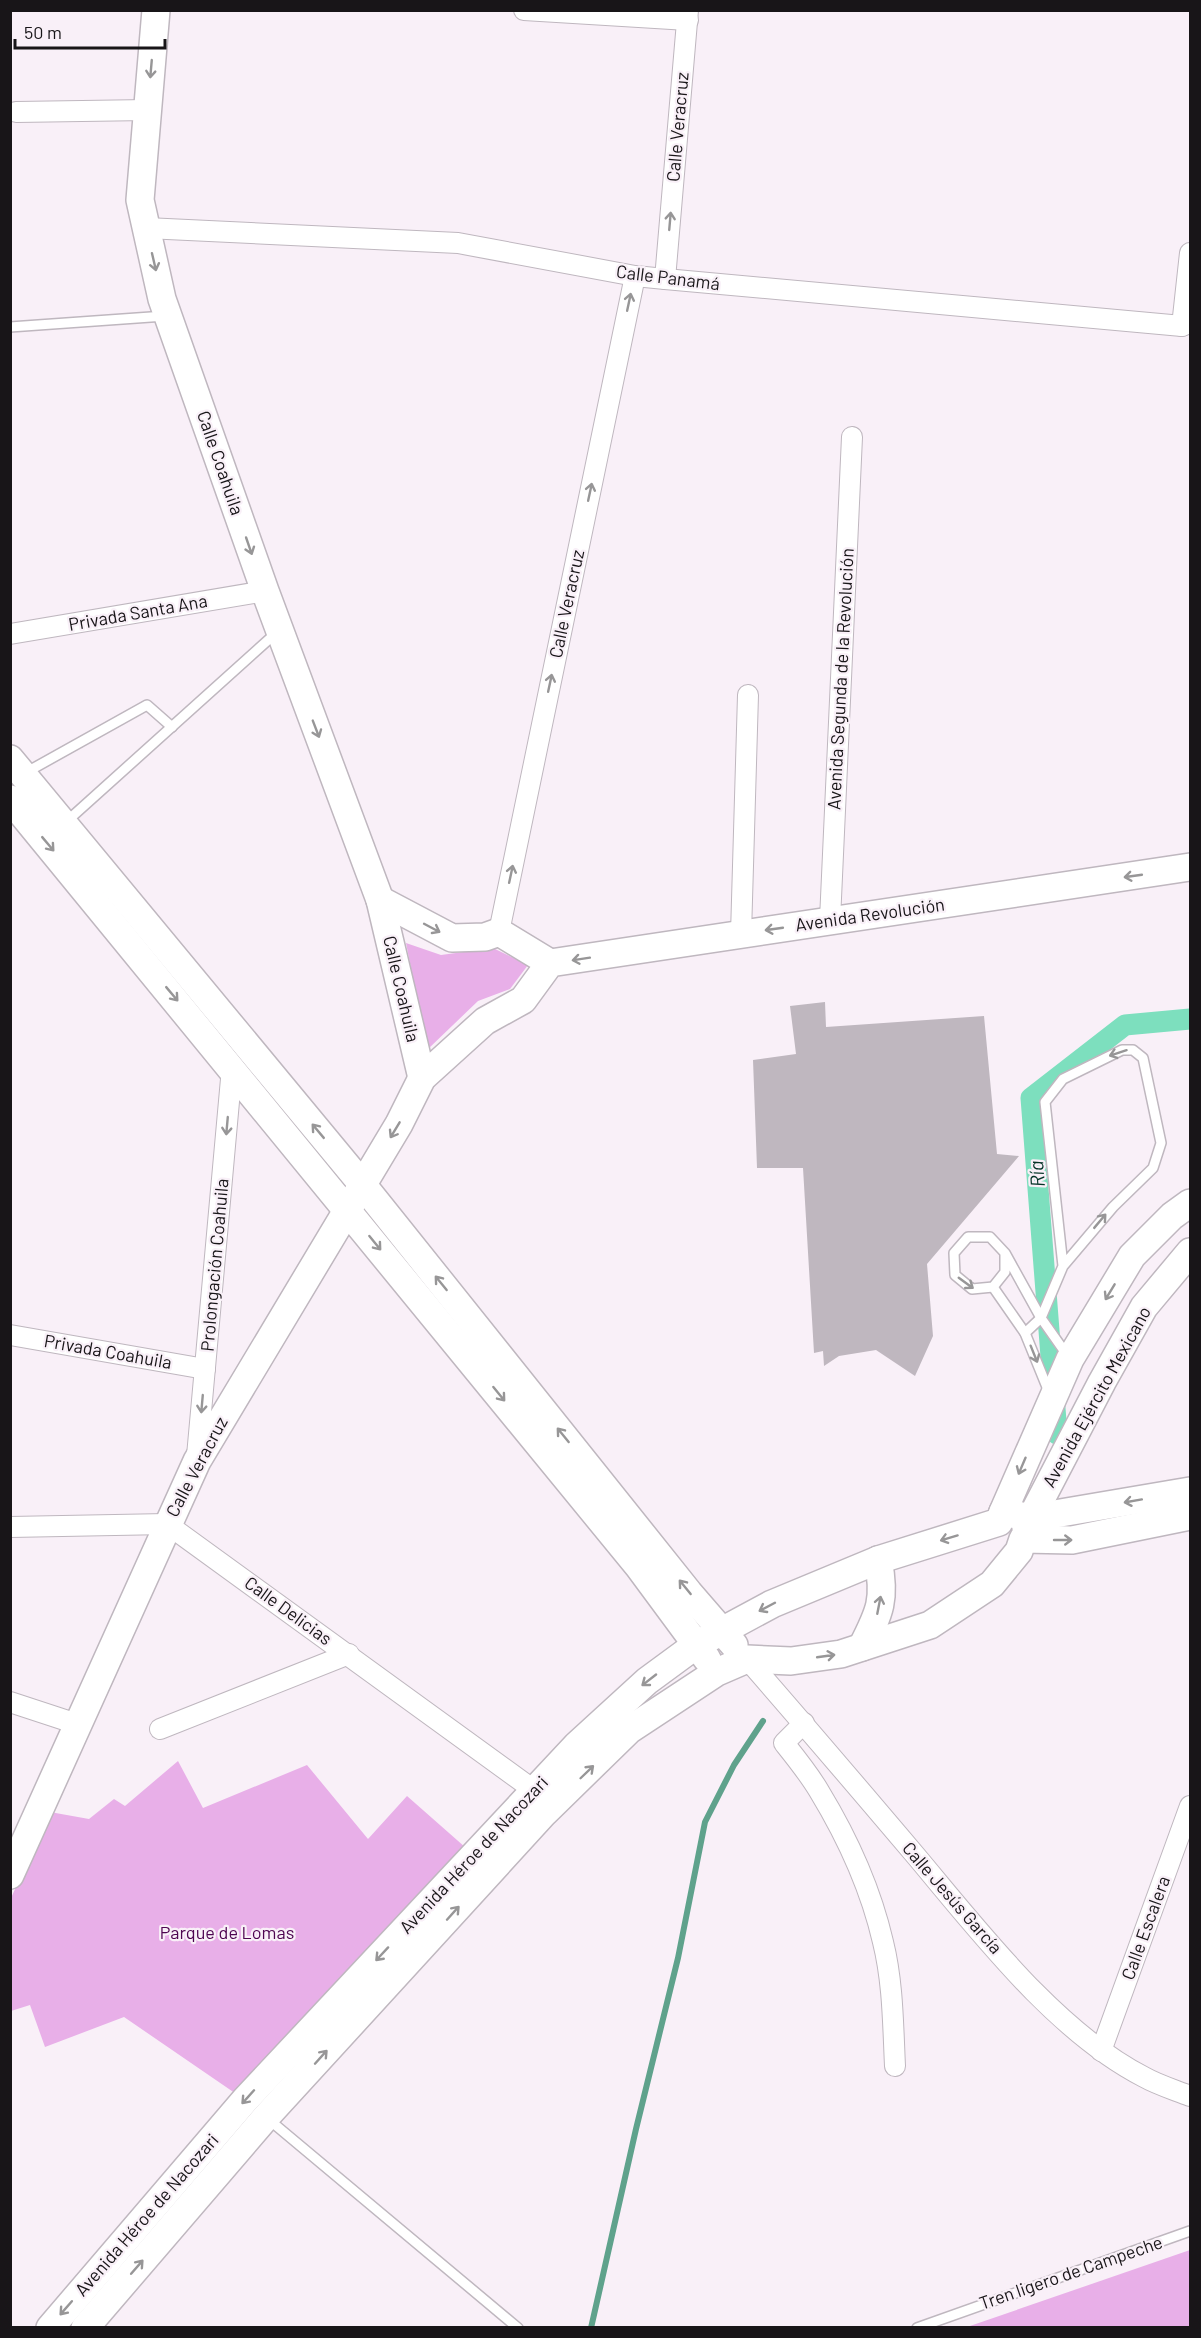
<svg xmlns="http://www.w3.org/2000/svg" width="1201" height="2338" viewBox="0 0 1201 2338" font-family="Barlow,sans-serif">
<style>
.green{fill:#e8afe8}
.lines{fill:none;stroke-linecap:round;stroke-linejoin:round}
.stream{stroke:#5fa28c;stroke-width:6}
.canal{stroke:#7ddfbe;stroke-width:21}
.building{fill:#bfb7bf}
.lane-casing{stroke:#bfb7bf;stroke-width:12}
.street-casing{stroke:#bfb7bf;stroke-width:22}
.secondary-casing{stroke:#bfb7bf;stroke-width:30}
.lane{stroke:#fff;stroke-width:9}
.street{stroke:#fff;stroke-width:20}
.secondary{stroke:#fff;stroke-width:27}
.oneway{stroke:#979697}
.labels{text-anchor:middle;stroke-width:4.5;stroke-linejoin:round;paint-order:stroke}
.street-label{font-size:18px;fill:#181518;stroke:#f9f0f8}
.park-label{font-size:18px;fill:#4e0551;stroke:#f9f0f8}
.water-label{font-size:20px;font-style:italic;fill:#043427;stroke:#f9f0f8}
</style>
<rect width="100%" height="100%" fill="#f9f0f8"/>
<!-- green -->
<g class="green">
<path d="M406 943 441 955 493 948 528 965 510 989 478 1001 427 1050Z"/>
<path d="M178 1761 203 1808 307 1765 368 1839 407 1796 474 1855 245 2100 124 2017 45 2047 30 2005 11 2011V1898L50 1812 89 1819 114 1799 125 1806Z"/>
<path d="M1190 2250V2327H967Z"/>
</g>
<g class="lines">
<!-- stream -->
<path class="stream" d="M591 2328 636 2129 678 1958 705 1822 734 1765 763 1721"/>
<!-- canal -->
<path class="canal" d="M1057 1434 1031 1098 1125 1025 1190 1019"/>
</g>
<!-- building -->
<path class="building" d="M825 1002 826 1027 984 1016 997 1154 1019 1156 927 1264 933 1336 915 1376 876 1350 839 1356 824 1366 823 1351 814 1353 803 1168H757L753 1060 796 1054 790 1006Z"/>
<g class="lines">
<!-- lane casing -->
<g class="lane-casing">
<g id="lane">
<path d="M10 327 165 316"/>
<path d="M25 773 147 705 172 727"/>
<path d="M66 822 276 633"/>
<path d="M1005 1253V1272L993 1287 972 1289 955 1275 954 1253 968 1237H990L1005 1253 1041 1318 1067 1355"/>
<path d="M993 1287 1025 1333 1049 1392"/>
<path d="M1025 1333 1041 1318 1063 1266 1113 1207 1153 1168 1161 1143 1143 1058 1133 1050H1122L1063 1079 1045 1102 1063 1266"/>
<path d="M267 2118 518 2328"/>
<path d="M917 2328 1190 2231"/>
</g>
</g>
<!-- street casing -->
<g class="street-casing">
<g id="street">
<path d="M524 10 688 20"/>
<path d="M16 112 148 110"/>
<path d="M146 228 458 243 635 276 665 279 1182 326 1190 323"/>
<path d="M665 279 688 10"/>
<path d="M1182 326 1190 253"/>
<path d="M10 634 265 591"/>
<path d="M830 920 852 437"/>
<path d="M499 932 635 276"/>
<path d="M741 934 748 695"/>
<path d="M10 1335 205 1369"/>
<path d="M197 1456 232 1068"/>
<path d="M10 1527 167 1524 535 1791 539 1801"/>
<path d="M747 1659C804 1724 860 1790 916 1856 979 1931 1056 2032 1144 2077 1158 2085 1175 2090 1190 2096"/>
<path d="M10 1702 77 1724"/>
<path d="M804 1723 784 1743C796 1758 809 1774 819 1791 847 1837 871 1890 883 1942 893 1982 893 2025 895 2066"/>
<path d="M160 1729 349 1654"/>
<path d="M1101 2051 1190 1806"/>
</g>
</g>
<!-- secondary casing -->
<g class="secondary-casing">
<g id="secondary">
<path d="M156 10 140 200 162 299 265 591 380 900 422 1078"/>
<path d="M10 759 362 1184 689 1593 734 1645"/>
<path d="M10 799 639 1567 707 1659"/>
<path d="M380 900 452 938 485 937 499 932 550 963"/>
<path d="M1003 1512 1070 1359 1132 1256 1172 1216 1190 1203"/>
<path d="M1026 1528 1102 1382 1144 1307 1190 1252"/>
<path d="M862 1647C880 1612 886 1599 878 1560"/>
<path d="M10 1875 197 1461 399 1124 422 1078 485 1021 523 1000 550 963 1190 867"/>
<path d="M50 2328 245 2100 577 1745 647 1681 696 1645 772 1604 878 1560 999 1522 1003 1512 1031 1518 1190 1491"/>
<path d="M85 2328 266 2117 544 1813 629 1730 717 1672 747 1659 791 1661 841 1654 930 1625 992 1584 1019 1551 1023 1539 1072 1540 1190 1516"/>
</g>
</g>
<!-- lane -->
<use href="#lane" class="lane"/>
<!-- street -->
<use href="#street" class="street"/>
<!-- secondary -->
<use href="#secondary" class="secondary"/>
</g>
<!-- one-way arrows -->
<defs><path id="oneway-shaft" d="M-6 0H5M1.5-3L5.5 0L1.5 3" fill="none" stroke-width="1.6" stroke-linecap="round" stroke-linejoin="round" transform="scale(1.5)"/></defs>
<g class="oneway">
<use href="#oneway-shaft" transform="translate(151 69) rotate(95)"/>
<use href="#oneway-shaft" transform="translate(670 221) rotate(-85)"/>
<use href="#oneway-shaft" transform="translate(154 262) rotate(77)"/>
<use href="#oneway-shaft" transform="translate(629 302) rotate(-78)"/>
<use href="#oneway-shaft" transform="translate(590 492) rotate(-78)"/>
<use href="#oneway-shaft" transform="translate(249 546) rotate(71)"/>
<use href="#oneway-shaft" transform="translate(550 683) rotate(-78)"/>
<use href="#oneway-shaft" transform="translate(316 729) rotate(69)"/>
<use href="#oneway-shaft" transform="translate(48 844) rotate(50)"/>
<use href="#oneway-shaft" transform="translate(511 874) rotate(-78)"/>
<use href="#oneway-shaft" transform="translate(1133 876) rotate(172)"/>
<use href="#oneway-shaft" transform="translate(432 928) rotate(28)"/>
<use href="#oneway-shaft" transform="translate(774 929) rotate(172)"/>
<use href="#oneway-shaft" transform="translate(581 959) rotate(171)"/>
<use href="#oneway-shaft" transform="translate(172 994) rotate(50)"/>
<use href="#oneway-shaft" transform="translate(1118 1053) rotate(162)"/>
<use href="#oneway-shaft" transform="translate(227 1126) rotate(95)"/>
<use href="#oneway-shaft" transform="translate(395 1130) rotate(121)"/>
<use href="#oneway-shaft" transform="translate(318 1131) rotate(-130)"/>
<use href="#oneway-shaft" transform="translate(1100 1221) rotate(-50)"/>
<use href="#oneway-shaft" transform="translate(375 1243) rotate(51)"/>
<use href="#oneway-shaft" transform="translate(441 1283) rotate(-129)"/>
<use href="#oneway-shaft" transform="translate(966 1283) rotate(36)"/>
<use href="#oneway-shaft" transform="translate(1110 1292) rotate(121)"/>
<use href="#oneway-shaft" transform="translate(1034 1354) rotate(68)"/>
<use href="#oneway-shaft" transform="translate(499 1394) rotate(51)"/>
<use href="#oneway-shaft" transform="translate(202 1404) rotate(95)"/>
<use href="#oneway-shaft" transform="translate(563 1435) rotate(-129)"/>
<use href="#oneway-shaft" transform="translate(1022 1466) rotate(113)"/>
<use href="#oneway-shaft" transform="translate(1133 1501) rotate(170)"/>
<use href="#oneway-shaft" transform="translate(949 1538) rotate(163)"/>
<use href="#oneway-shaft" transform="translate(1063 1540)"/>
<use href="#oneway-shaft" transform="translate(685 1587) rotate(-129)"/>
<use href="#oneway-shaft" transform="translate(879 1605) rotate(-79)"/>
<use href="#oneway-shaft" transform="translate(767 1607) rotate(152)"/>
<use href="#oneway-shaft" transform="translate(826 1656) rotate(-8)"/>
<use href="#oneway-shaft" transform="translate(649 1680) rotate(142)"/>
<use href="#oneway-shaft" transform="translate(587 1772) rotate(-44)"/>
<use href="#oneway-shaft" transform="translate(453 1913) rotate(-48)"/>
<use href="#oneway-shaft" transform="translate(382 1954) rotate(133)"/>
<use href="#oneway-shaft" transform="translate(321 2057) rotate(-48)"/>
<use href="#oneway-shaft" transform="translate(248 2097) rotate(132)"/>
<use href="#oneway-shaft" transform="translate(137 2267) rotate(-49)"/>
<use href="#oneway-shaft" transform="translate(66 2308) rotate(131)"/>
</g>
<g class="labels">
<!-- street labels -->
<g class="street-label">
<text transform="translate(678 127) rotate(-85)" y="6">Calle Veracruz</text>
<text transform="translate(668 278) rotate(7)" y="6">Calle Panamá</text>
<text transform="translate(220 463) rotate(71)" y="6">Calle Coahuila</text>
<text transform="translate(567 604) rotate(-78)" y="6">Calle Veracruz</text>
<text transform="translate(138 613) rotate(-10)" y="6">Privada Santa Ana</text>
<text transform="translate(841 679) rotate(-87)" y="6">Avenida Segunda de la Revolución</text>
<text transform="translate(870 915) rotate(-8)" y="6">Avenida Revolución</text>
<text transform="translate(401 989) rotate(77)" y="6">Calle Coahuila</text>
<text transform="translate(215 1265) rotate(-85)" y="6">Prolongación Coahuila</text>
<text transform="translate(108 1352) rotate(10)" y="6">Privada Coahuila</text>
<text transform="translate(1097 1397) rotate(-61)" y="6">Avenida Ejército Mexicano</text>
<text transform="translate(197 1467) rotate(-62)" y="6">Calle Veracruz</text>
<text transform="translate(288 1611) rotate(36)" y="6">Calle Delicias</text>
<text transform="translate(474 1855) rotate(-47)" y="6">Avenida Héroe de Nacozari</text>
<text transform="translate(952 1898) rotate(49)" y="6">Calle Jesús García</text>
<text transform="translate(1146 1928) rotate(-70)" y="6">Calle Escalera</text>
<text transform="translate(147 2215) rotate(-49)" y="6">Avenida Héroe de Nacozari</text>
<text transform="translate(1071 2273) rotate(-19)" y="6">Tren ligero de Campeche</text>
</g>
<!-- park labels -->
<g class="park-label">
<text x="227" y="1939">Parque de Lomas</text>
</g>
<!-- water labels -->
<g class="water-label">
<text transform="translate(1037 1174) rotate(-94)" y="7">Ría</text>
</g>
</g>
<!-- border -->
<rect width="1201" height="2338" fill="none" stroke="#181518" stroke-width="24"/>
<!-- scale -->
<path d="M15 39v9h150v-9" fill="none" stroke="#181518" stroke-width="3"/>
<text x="24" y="39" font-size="18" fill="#181518" stroke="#f9f0f8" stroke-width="4.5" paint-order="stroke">50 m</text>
</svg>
